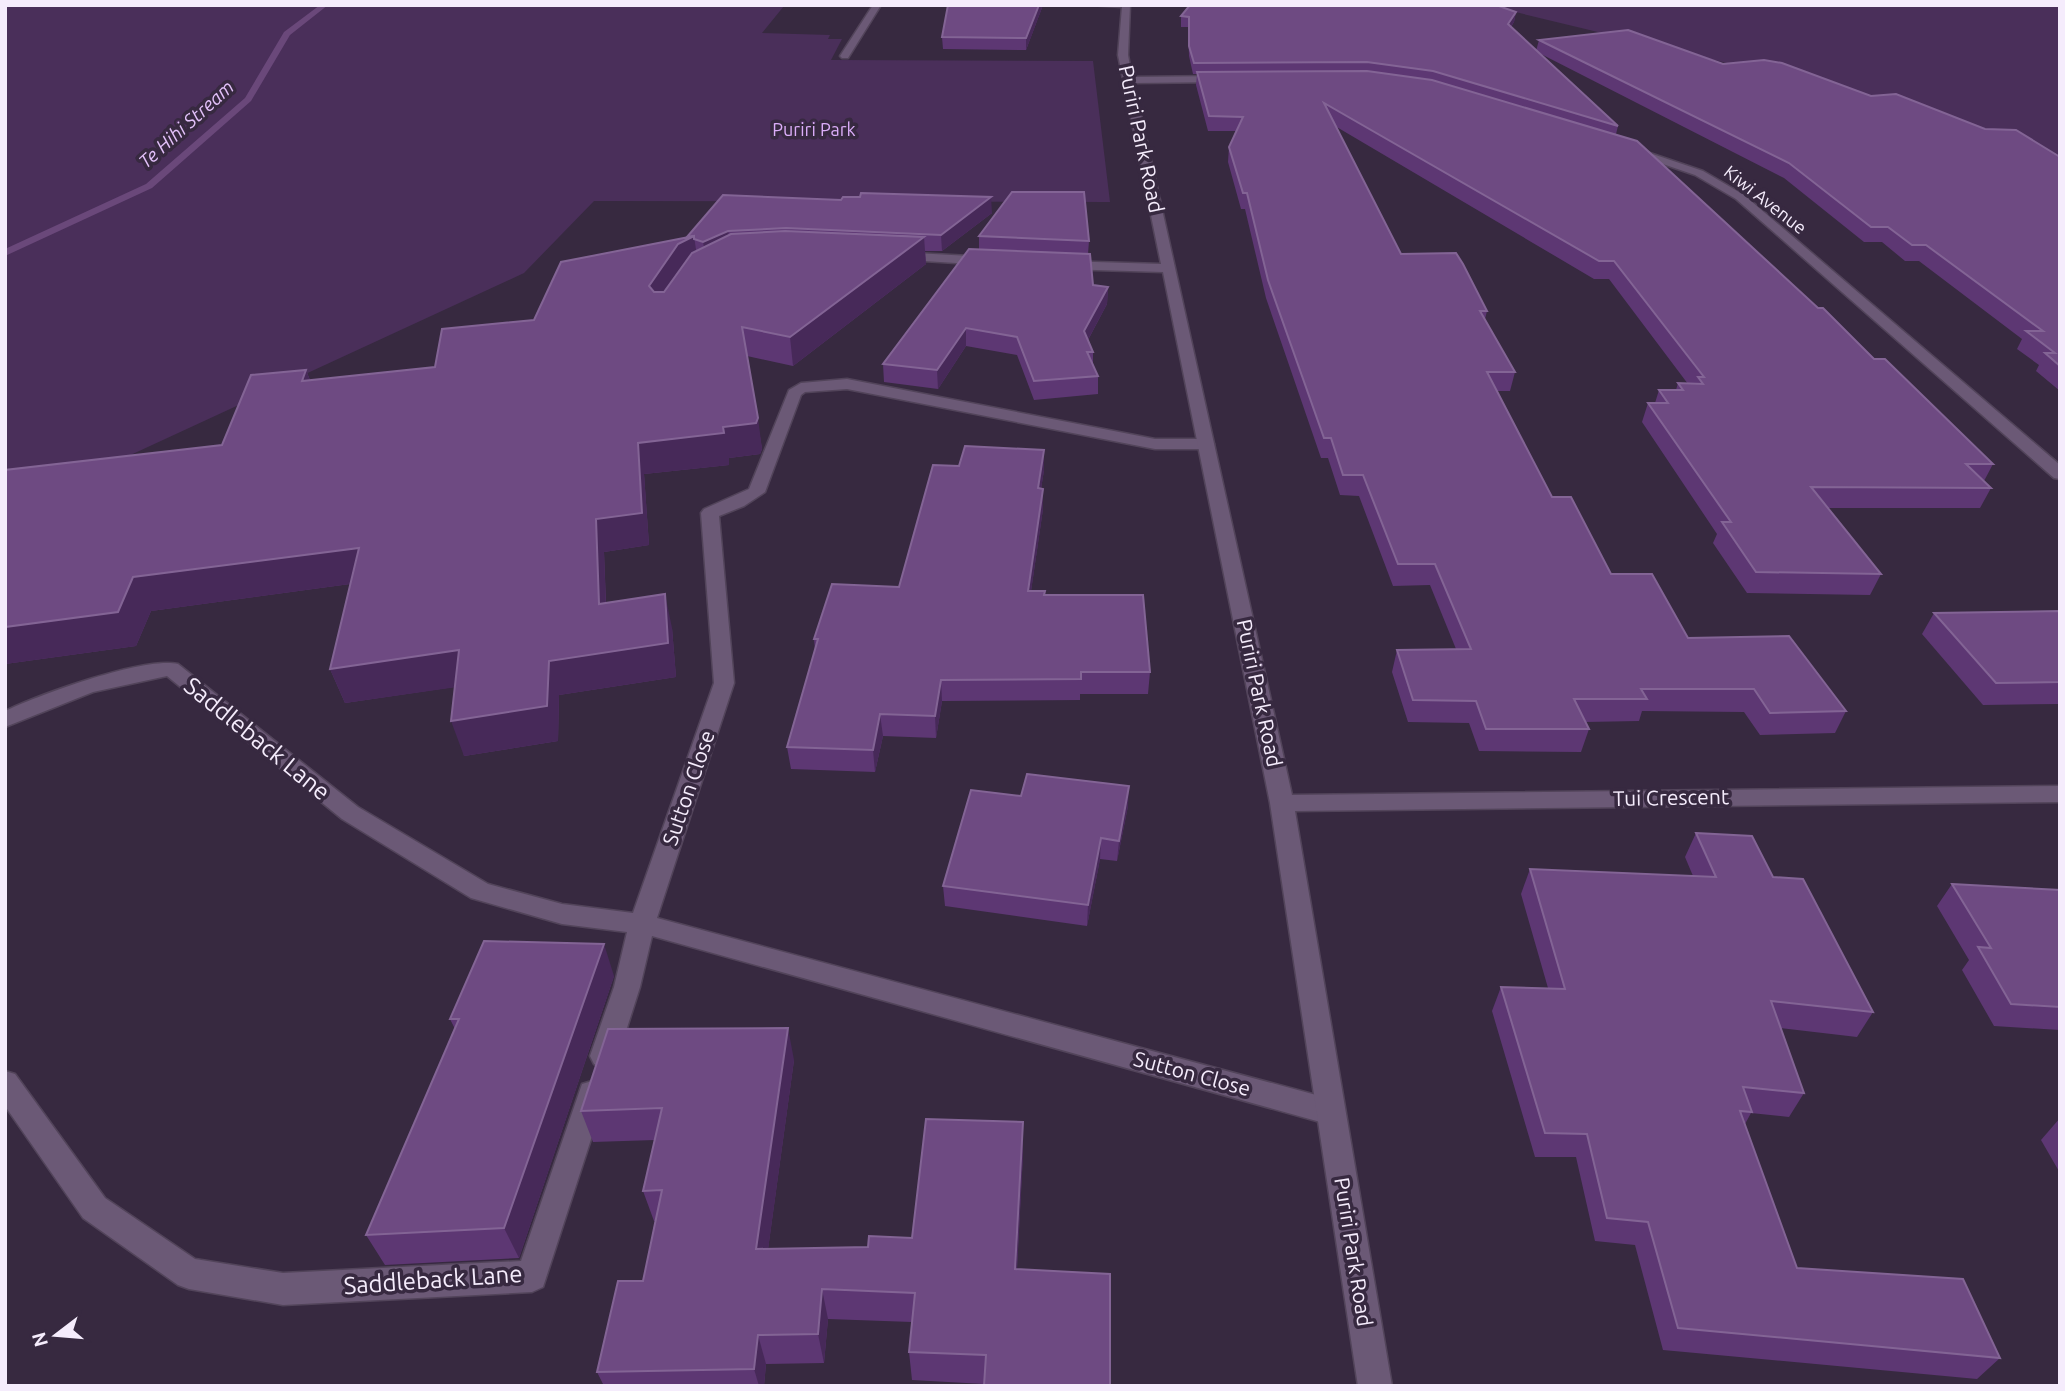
<svg xmlns="http://www.w3.org/2000/svg" width="2065" height="1391" viewBox="0 0 2065 1391" font-family="Ubuntu,sans-serif">
<style>
.green{fill:#4a2f5a}
.lines{fill:none;stroke-linecap:round;stroke-linejoin:round}
.stream{fill:#6a487a;fill-rule:evenodd}
.lane-casing{stroke:#52445a;stroke-width:3}
.street-casing{stroke:#52445a;stroke-width:3}
.lane{fill:#6b5976;fill-rule:evenodd}
.street{fill:#6b5976;fill-rule:evenodd}
.wall{fill:#5d3773}
.shaded-wall{fill:#472959}
.building{fill:#6e4a82;stroke:#836495;stroke-width:2}
.labels{text-anchor:middle;stroke-width:7;stroke-linejoin:round;paint-order:stroke}
.far-park-label{font-size:18px;fill:#dbadf8;stroke:#372940}
.far-street-label{font-size:18px;fill:#f5ecfc;stroke:#372940}
.far-water-label{font-size:19px;font-style:italic;fill:#e3c1fa;stroke:#372940}
.street-label{font-size:21px;fill:#f5ecfc;stroke:#372940}
.near-street-label{font-size:24px;fill:#f5ecfc;stroke:#372940}
</style>
<rect width="100%" height="100%" fill="#372940"/>
<!-- green -->
<g class="green">
<path d="M5 5H799L784 6 762 33 830 35 828 39H842L831 60 1093 61 1110 202 594 201 524 273 5 513Z"/>
<path d="M1486 5H2060V162L1831 88Z"/>
</g>
<g class="lines">
<!-- stream -->
<path class="stream" d="M320 5H328L290 35 251 101 152 188 5 256V249L146 184 245 98 284 32Z"/>
<!-- lane casing -->
<g class="lane-casing">
<g id="lane">
<path d="M847 379 1155 439H1206L1214 444 1206 449H1155L847 389 805 392 801 395 765 492 744 506 719 516 734 683 657 918 1331 1099 1341 1103 1345 1112 1341 1121 1331 1125 652 936 640 987 618 1056 614 1064 604 1068 594 1064 590 1056 614 987 627 932 562 924 471 898 342 819 167 676 93 692 5 727V711C39 695 144 656 178 664L358 807 488 884 562 904 633 913 714 683 701 513 704 509 749 489 789 390 801 383Z"/>
<path d="M5 1071 15 1074 105 1198 195 1259 283 1273 521 1261 582 1084 592 1081 602 1084 606 1093 543 1287 532 1292 283 1305 189 1289 178 1285 83 1218 5 1106Z"/>
</g>
</g>
<!-- street casing -->
<g class="street-casing">
<g id="street">
<path d="M873 5H881L848 58H842L840 56Z"/>
<path d="M1089 5H1130L1128 55 1132 77 1222 76 1227 79 1222 82 1134 83 1292 795 2060 786V802L1295 811 1392 1386H1358L1270 803 1163 272 1062 269 1056 265 1062 261 1161 264 1118 55 1122 7Z"/>
<path d="M1626 145 1703 171 1744 195 2060 465V479L2054 478 1736 199 1695 175 1622 150V146Z"/>
<path d="M897 252 988 257 994 261 988 265 892 259V253Z"/>
</g>
</g>
<!-- lane -->
<use href="#lane" class="lane"/>
<!-- street -->
<use href="#street" class="street"/>
</g>
<!-- wall -->
<g class="wall">
<path d="M1043 5 1026 50 943 49 942 37Z"/>
<path d="M1516 12 1514 22 1511 27 1536 51 1539 40 1723 64 1871 96 1985 129 2060 157V391L2036 371 2039 365 2017 349 2022 339 1919 261H1905L1882 242H1864L1784 178 1539 53 1618 126 1616 134 1818 308 1993 464 1984 481 1991 488 1980 508H1828L1881 574 1870 595 1747 593 1713 543 1717 534 1642 422 1648 403H1655L1659 390H1676L1678 383 1688 384 1609 279H1594L1335 126 1401 254 1487 311 1485 319 1515 372 1510 391H1497L1552 497 1611 574 1688 638 1846 711 1835 733 1760 735 1744 712 1642 711 1639 721 1585 722 1589 729 1581 752 1479 751 1469 723 1408 722 1392 672 1397 650 1456 649 1430 585 1393 586 1359 496 1340 495 1328 458H1321L1266 298 1245 209H1241L1228 162 1229 147 1236 131H1208L1196 85 1197 74H1193L1189 56 1188 27H1181V16Z"/>
<path d="M723 195 992 213 942 251H925L926 264 793 366 747 356 762 449 760 454 729 458V465L644 474 649 545 604 552 606 603 672 628 676 677 559 695 558 741 464 756 454 687 345 703 330 669 350 584 151 611 136 646 5 664 222 445 306 370 310 380 435 367 534 320 687 237Z"/>
<path d="M979 236 1089 241 1088 254 1093 285 1108 287 1107 304 1088 340 1093 352V364L1098 376V394L1034 400 1017 355 966 346 938 389 884 382 883 364 979 249Z"/>
<path d="M1044 470 1041 489H1043V509L1031 591 1045 595 1150 672 1148 694H1080V700L942 701 936 738 883 736 875 772 791 769 787 747 815 650 814 639 899 587Z"/>
<path d="M2060 611V704L1983 705 1922 634 1934 613Z"/>
<path d="M1021 796 1128 806 1117 861 1100 859 1087 926 945 906 943 886Z"/>
<path d="M1696 833 1773 877 1873 1012 1857 1037 1780 1028 1804 1093 1789 1117 1751 1113 1745 1124 1797 1268 2000 1358 1977 1379 1663 1350 1635 1245 1595 1241 1576 1157H1535L1492 1011 1501 987 1548 988 1521 894 1530 869 1693 876 1685 857Z"/>
<path d="M1952 884 2060 890V1030L1994 1026 1962 970 1969 960 1937 906Z"/>
<path d="M614 976 519 1258 385 1265 366 1235 455 1029 450 1019Z"/>
<path d="M794 1060 768 1249 868 1247 912 1238 1023 1154 1017 1269 984 1384 912 1380 909 1352 912 1322 828 1319 824 1363 766 1364 764 1386H604L597 1372 643 1281 655 1221H654L643 1191 655 1140 593 1142 581 1111Z"/>
<path d="M2060 1118V1173L2041 1140Z"/>
</g>
<!-- shaded-wall -->
<g class="shaded-wall">
<path d="M1039 5H1043L1026 50V38Z"/>
<path d="M1516 12 1514 22 1505 34 1508 24Z"/>
<path d="M991 197 992 213 942 251 941 235Z"/>
<path d="M728 231 731 247 706 259 703 242Z"/>
<path d="M694 236 698 263 655 314 649 286 678 244Z"/>
<path d="M924 237 926 264 793 366 790 337Z"/>
<path d="M1108 287 1107 304 1083 349 1084 331Z"/>
<path d="M966 328V346L938 389 937 370Z"/>
<path d="M306 370 317 399 302 381Z"/>
<path d="M758 418 762 449 760 454 729 458V465L644 474 649 545 604 552 607 638 599 604 596 519 638 443 723 427Z"/>
<path d="M1044 450V470L1038 508V488Z"/>
<path d="M1043 489V509L1028 612V591Z"/>
<path d="M359 548 372 581 151 611 136 646 5 664V627L133 577Z"/>
<path d="M665 594 672 628 676 677 559 695 558 741 464 756 451 721 549 661Z"/>
<path d="M459 650 471 685 345 703 330 669Z"/>
<path d="M941 680 942 701 936 738 935 716Z"/>
<path d="M880 714 883 736 875 772 873 750Z"/>
<path d="M1129 786 1128 806 1117 861 1119 841Z"/>
<path d="M1101 838 1100 859 1087 926 1088 905Z"/>
<path d="M604 944 614 976 519 1258 504 1228Z"/>
<path d="M788 1028 794 1060 764 1279 756 1249Z"/>
<path d="M1023 1122V1154L1015 1299V1269Z"/>
<path d="M822 1289 828 1319 824 1363 818 1334Z"/>
<path d="M758 1335 766 1364 764 1386H759L754 1369Z"/>
</g>
<!-- building -->
<g class="building">
<path d="M948 5H1039L1026 38 942 37Z"/>
<path d="M1190 5H1496L1516 12 1508 24 1618 126 1433 71 1367 62 1194 63 1189 46V17L1181 16Z"/>
<path d="M1628 30 1723 64 1764 60 1782 63 1871 96 1896 94 1985 129 2016 130 2060 157V366L2045 353H2055L2026 331H2043L1926 245H1912L1888 227H1871L1789 163 1539 40Z"/>
<path d="M1367 71 1432 80 1637 141 1818 308H1823L1874 359H1885L1993 464H1966L1991 488 1811 487 1881 574 1756 572 1722 522H1731L1648 403H1668L1659 390H1683L1678 383 1703 384 1698 377H1704L1614 261H1599L1324 103 1401 254 1456 253 1463 264 1487 311H1480L1515 372H1487L1552 497H1571L1611 574H1652L1688 638 1789 636 1846 711 1770 713 1754 689H1641L1647 699H1574L1589 729H1486L1476 701 1413 700 1397 650 1471 649 1435 564H1398L1363 475H1343L1331 438H1324L1268 280 1247 193H1243L1229 147 1243 117 1209 116 1197 72Z"/>
<path d="M1012 192H1084L1089 241 979 236Z"/>
<path d="M861 193 991 197 941 235 786 228 728 231 703 242 694 239V236L687 237 723 195 841 200 843 197H860Z"/>
<path d="M785 231 924 237 790 337 742 327 758 418 756 423 723 427 724 433 638 443 642 513 596 519 599 604 665 594 668 643 549 661 547 706 451 721 459 650 330 669 359 548 133 577 118 612 5 627V470L222 445 251 375 306 370 302 381 435 367 442 329 534 320 561 262 694 236 678 244 649 286 654 292H664L692 253 731 234Z"/>
<path d="M969 249 1090 254 1093 285 1108 287 1084 331 1093 352H1087L1098 376 1034 381 1017 337 966 328 937 370 883 364Z"/>
<path d="M965 446 1044 450 1038 488 1043 489 1028 591H1045L1044 595H1143L1150 672H1081V679L941 680 935 716 880 714 873 750 787 747 818 639H814L832 584 899 587 933 465 959 466Z"/>
<path d="M2060 611V682L1996 683 1934 613Z"/>
<path d="M1027 774 1129 786 1119 841 1101 838 1088 905 943 886 971 790 1021 796Z"/>
<path d="M1696 833 1752 836 1773 877 1803 879 1873 1012 1771 1001 1804 1093 1743 1087 1752 1112 1740 1111 1797 1268 1963 1279 2000 1358 1678 1328 1648 1222 1607 1218 1587 1134 1545 1133 1501 987 1565 989 1530 869 1716 877Z"/>
<path d="M1952 884 2060 890V1007L2011 1004 1978 947 1991 948Z"/>
<path d="M484 941 604 944 504 1228 366 1235 459 1019H450Z"/>
<path d="M788 1028 756 1249 868 1247 869 1236 912 1238 926 1119 1023 1122 1015 1269 1110 1274V1386H984L986 1355 909 1352 915 1293 822 1289 818 1334 758 1335 754 1369 597 1372 618 1281H643L662 1190 643 1191 662 1108 581 1111 608 1029Z"/>
</g>
<g class="labels">
<!-- far-park labels -->
<g class="far-park-label">
<text x="814" y="136">Puriri Park</text>
</g>
<!-- far-street labels -->
<g class="far-street-label">
<text transform="translate(1765 200) rotate(38)" y="6">Kiwi Avenue</text>
</g>
<!-- far-water labels -->
<g class="far-water-label">
<text transform="translate(186 124) rotate(-42)" y="7">Te Hihi Stream</text>
</g>
<!-- street labels -->
<g class="street-label">
<text transform="translate(1141 139) rotate(78)" y="7">Puriri Park Road</text>
<text transform="translate(1259 693) rotate(78)" y="7">Puriri Park Road</text>
<text transform="translate(689 788) rotate(-71)" y="7">Sutton Close</text>
<text transform="translate(1671 798) rotate(-1)" y="7">Tui Crescent</text>
<text transform="translate(1192 1074) rotate(15)" y="7">Sutton Close</text>
<text transform="translate(1353 1252) rotate(81)" y="7">Puriri Park Road</text>
</g>
<!-- near-street labels -->
<g class="near-street-label">
<text transform="translate(257 739) rotate(39)" y="8">Saddleback Lane</text>
<text transform="translate(433 1280) rotate(-4)" y="8">Saddleback Lane</text>
</g>
</g>
<!-- border -->
<rect width="2065" height="1391" fill="none" stroke="#f5ecfc" stroke-width="14"/>
<!-- north arrow -->
<g transform="translate(56 1335) rotate(254)" stroke="#372940" stroke-width="5" paint-order="stroke">
<path d="M0-5L12 26L0 18L-12 26Z" fill="#f5ecfc"/>
<text y="-10" font-size="19" font-weight="bold" text-anchor="middle" fill="#f5ecfc">N</text>
</g>
</svg>
